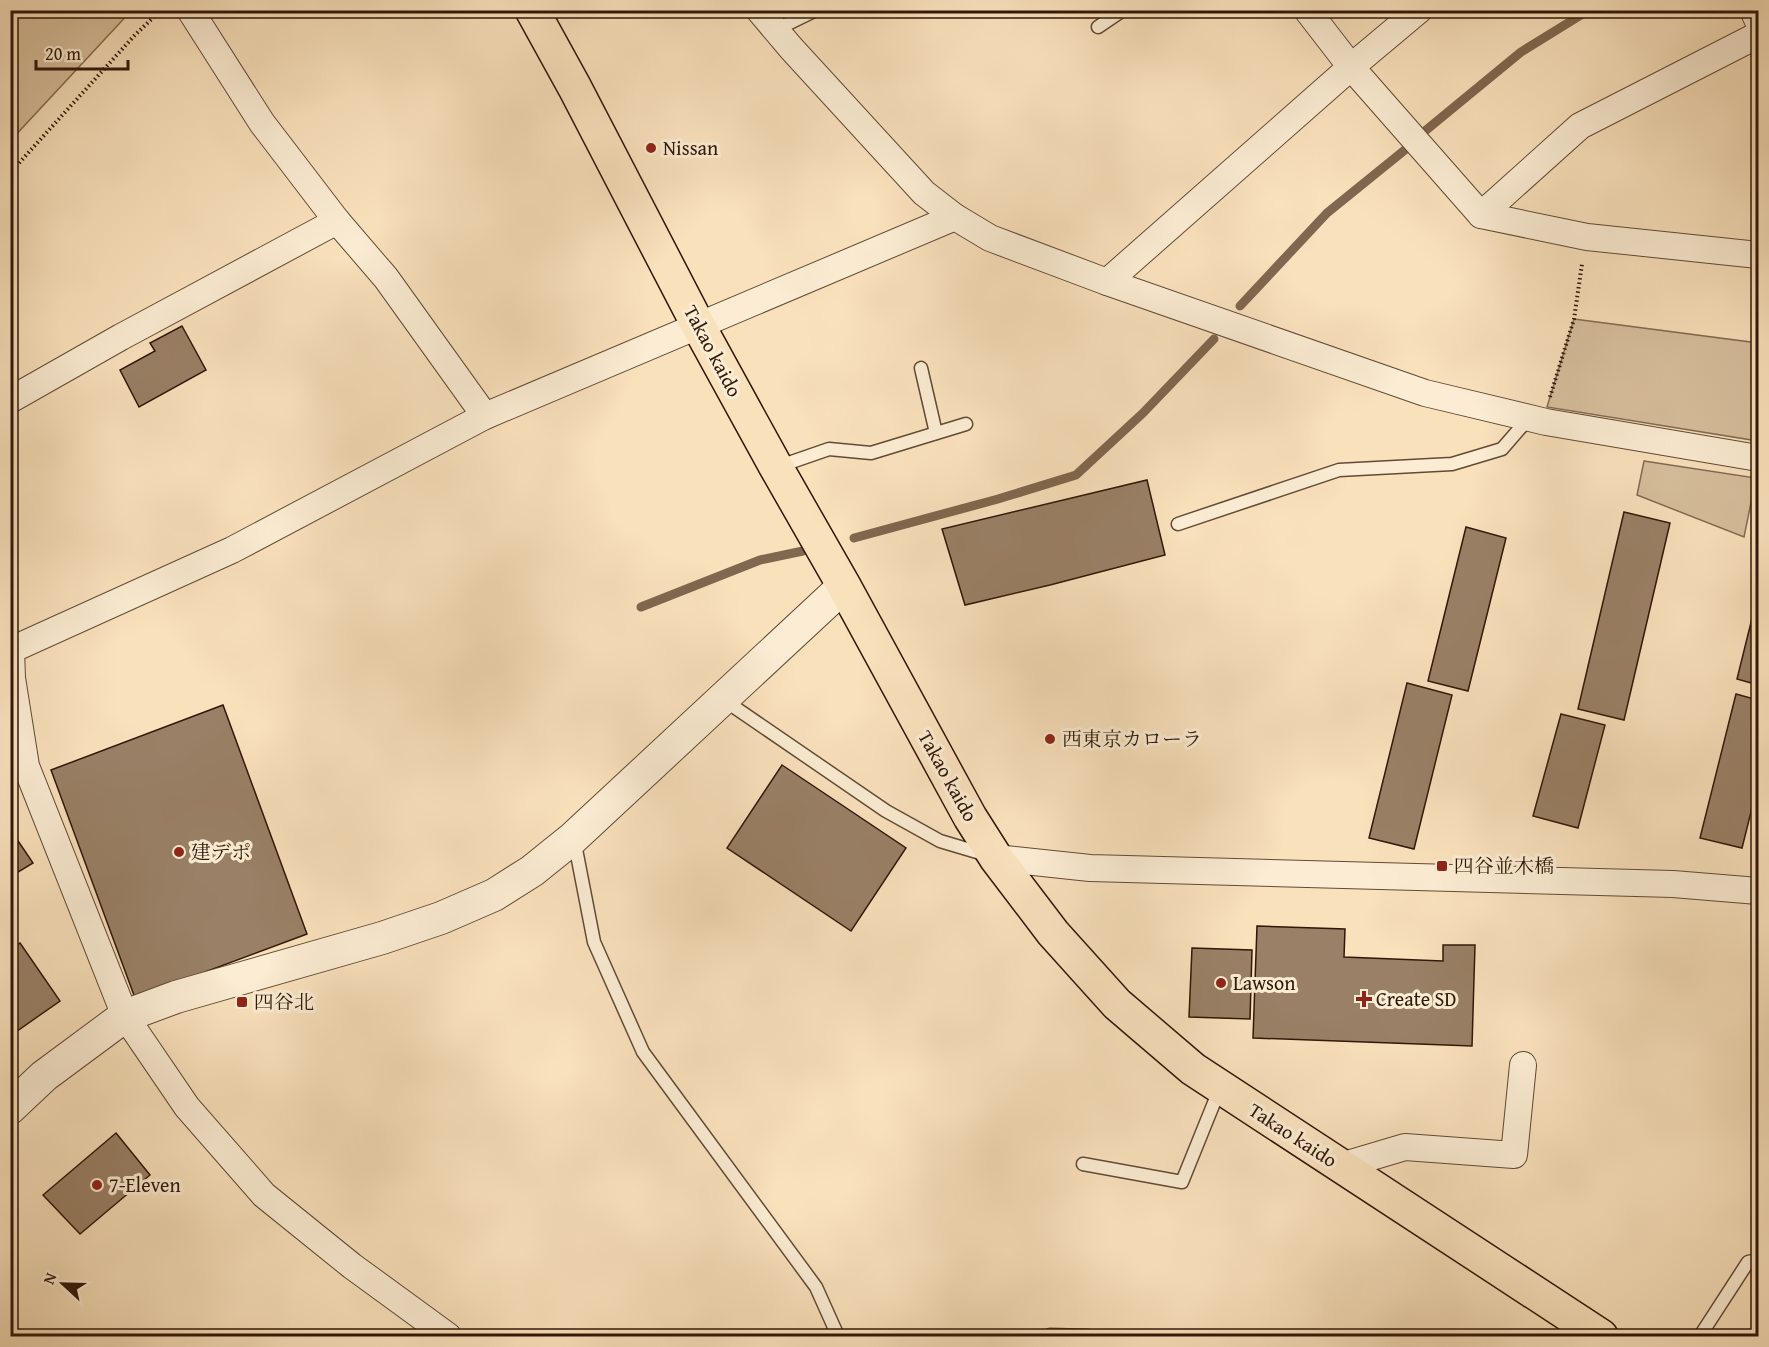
<svg xmlns="http://www.w3.org/2000/svg" width="1769" height="1347" viewBox="0 0 1769 1347" font-family="'Gentium Book Plus','Noto Serif JP',serif">
<style>
.green{fill:#d7bf9d;stroke:#846b52;stroke-width:1.5}
.lines{fill:none;stroke-linecap:round;stroke-linejoin:round}
.stream{stroke:#80674f;stroke-width:9}
.building{fill:#998066;stroke:#301708;stroke-width:1.5}
.service-casing{stroke:#624a35;stroke-width:15}
.minor-casing{stroke:#624a35;stroke-width:28}
.tertiary-casing{stroke:#624a35;stroke-width:34}
.primary-casing{stroke:#301708;stroke-width:36}
.path{stroke:#301708;stroke-width:4;stroke-dasharray:1.5 3;stroke-linecap:butt}
.service{stroke:#fbecd3;stroke-width:12}
.minor{stroke:#fbecd3;stroke-width:26}
.tertiary{stroke:#fbecd3;stroke-width:32}
.primary{stroke:#f9e1bc;stroke-width:33}
.poi-dot{fill:#8f2418;stroke:#fbecd3;stroke-width:2}
.labels{text-anchor:middle;stroke-width:6;stroke-linejoin:round;paint-order:stroke}
.poi-label{font-size:20px;fill:#301708;stroke:#fbecd3;text-anchor:start}
.street-label{font-size:20px;fill:#301708;stroke:#fbecd3}
</style>
<rect width="100%" height="100%" fill="#f9e1bc"/>
<filter id="stains"><feTurbulence type="fractalNoise" baseFrequency=".00333" numOctaves="4"/><feColorMatrix values="0 0 0 0 .2 0 0 0 0 .09 0 0 0 0 .02 0 0 0 .5 -.17"/></filter>
<radialGradient id="worn" r=".72"><stop offset=".6" stop-color="#630" stop-opacity="0"/><stop offset="1" stop-color="#630" stop-opacity=".3"/></radialGradient>
<!-- green -->
<g class="green">
<path d="M11 10 131 11 11 140 10 11Z"/>
<path d="M1574 319 1758 343V441L1547 407Z"/>
<path d="M1644 461 1756 478 1744 537 1637 495Z"/>
</g>
<g class="lines">
<!-- stream -->
<g class="stream">
<path d="M1425 131 1521 52 1589 10"/>
<path d="M1240 306 1327 213 1406 149"/>
<path d="M854 538 998 499 1076 475 1143 413 1214 339"/>
<path d="M641 607 760 560 803 551"/>
</g>
</g>
<!-- building -->
<g class="building">
<path d="M182 326 206 370 139 407 120 370 155 351 150 343Z"/>
<path d="M1147 480 1165 555 1050 585 965 605 942 529Z"/>
<path d="M1624 512 1670 523 1624 720 1578 709Z"/>
<path d="M1466 527 1506 538 1468 691 1428 681Z"/>
<path d="M1758 594V685L1737 679Z"/>
<path d="M1407 683 1452 695 1414 849 1369 838Z"/>
<path d="M1736 694 1758 700V784L1742 848 1700 838Z"/>
<path d="M223 705 307 934 135 998 51 770Z"/>
<path d="M1561 714 1605 725 1578 828 1533 816Z"/>
<path d="M782 765 906 848 851 931 727 848Z"/>
<path d="M10 829 33 863 10 877Z"/>
<path d="M1257 926 1345 929 1344 957 1443 961V945H1475L1472 1046 1253 1038Z"/>
<path d="M20 943 60 1001 10 1036V949Z"/>
<path d="M1192 948 1252 950 1250 1019 1189 1017Z"/>
<path d="M116 1133 150 1175 80 1234 43 1195Z"/>
</g>
<g class="lines">
<!-- service casing -->
<g class="service-casing">
<g id="service">
<path d="M1098 27 1123 10"/>
<path d="M775 30 816 10"/>
<path d="M921 368 936 433"/>
<path d="M777 467 829 449 871 453 966 424"/>
<path d="M1178 524 1339 470 1452 464 1502 449 1529 418"/>
<path d="M724 700 886 811 940 841 987 855"/>
<path d="M574 839 594 942 643 1052 816 1287 838 1336"/>
<path d="M1083 1164 1182 1182 1220 1088"/>
<path d="M1050 1335 1088 1336"/>
<path d="M1700 1336 1748 1262 1758 1260"/>
</g>
</g>
<!-- minor casing -->
<g class="minor-casing">
<g id="minor">
<path d="M190 10 262 123 337 221 386 278 485 416"/>
<path d="M759 10 791 48 924 193 955 217 990 238 1107 282 1425 393 1546 422 1758 458"/>
<path d="M1307 10 1351 67 1481 215 1587 237 1758 255"/>
<path d="M1753 10 1758 21"/>
<path d="M1481 215 1580 126 1758 35"/>
<path d="M1107 282 1351 67 1419 10"/>
<path d="M10 400 121 337 337 221"/>
<path d="M996 858 1090 868 1673 884 1758 891"/>
<path d="M1341 1166 1405 1147 1514 1155 1523 1065"/>
<path d="M448 1336 352 1266 264 1195 187 1107 125 1016 26 766 12 678 11 650 232 550 485 416 955 217"/>
</g>
</g>
<!-- tertiary casing -->
<g class="tertiary-casing">
<path id="tertiary" d="M10 1108 44 1076 125 1016 176 997 382 938 441 918 494 895 532 871 573 838 844 586"/>
</g>
<!-- primary casing -->
<g class="primary-casing">
<path id="primary" d="M532 10 575 88 698 325 776 467 844 586 970 817 996 858 1053 933 1117 1004 1193 1069 1601 1336"/>
</g>
<!-- path -->
<g class="path">
<path d="M10 23 23 10"/>
<path d="M10 173 134 36 161 10"/>
<path d="M1550 397 1574 319 1582 264"/>
</g>
<!-- service -->
<use href="#service" class="service"/>
<!-- minor -->
<use href="#minor" class="minor"/>
<!-- tertiary -->
<use href="#tertiary" class="tertiary"/>
<!-- primary -->
<use href="#primary" class="primary"/>
</g>
<!-- markers -->
<g class="poi-dot">
<circle cx="651" cy="148" r="6"/>
<circle cx="1050" cy="739" r="6"/>
<circle cx="179" cy="852" r="6"/>
<rect x="1436" y="860" width="12" height="12" rx="3"/>
<circle cx="1221" cy="983" r="6"/>
<path d="M1361 990h6v6h6v6h-6v6h-6v-6h-6v-6h6z"/>
<rect x="236" y="996" width="12" height="12" rx="3"/>
<circle cx="97" cy="1185" r="6"/>
</g>
<g class="labels">
<!-- poi labels -->
<g class="poi-label">
<text x="663" y="155">Nissan</text>
<text x="1062" y="746">西東京カローラ</text>
<text x="191" y="859">建デポ</text>
<text x="1454" y="873">四谷並木橋</text>
<text x="1233" y="990">Lawson</text>
<text x="1376" y="1006">Create SD</text>
<text x="254" y="1009">四谷北</text>
<text x="109" y="1192">7-Eleven</text>
</g>
<!-- street labels -->
<g class="street-label">
<text transform="translate(713 351) rotate(62)" y="7">Takao kaido</text>
<text transform="translate(948 776) rotate(61)" y="7">Takao kaido</text>
<text transform="translate(1293 1135) rotate(33)" y="7">Takao kaido</text>
</g>
</g>
<!-- margin -->
<rect width="1769" height="1347" fill="none" stroke="#f9e1bc" stroke-width="36"/>
<rect x="12" y="12" width="1745" height="1323" fill="none" stroke="#301708" stroke-width="3"/>
<rect x="18" y="18" width="1733" height="1311" fill="none" stroke="#301708" stroke-width="1.5"/>
<!-- north arrow -->
<g transform="translate(63 1284) rotate(292)" stroke="#fbecd3" stroke-width="4.5" paint-order="stroke">
<path d="M0-4.5L10 22L0 15L-10 22Z" fill="#301708"/>
<text y="-9" font-size="16" font-weight="bold" text-anchor="middle" fill="#301708">N</text>
</g>
<!-- scale -->
<path d="M36 60v9h92v-9" fill="none" stroke="#301708" stroke-width="3"/>
<text x="45" y="60" font-size="18" fill="#301708" stroke="#fbecd3" stroke-width="4.5" paint-order="stroke">20 m</text>
<rect width="100%" height="100%" filter="url(#stains)"/>
<rect width="100%" height="100%" fill="url(#worn)"/>
</svg>
